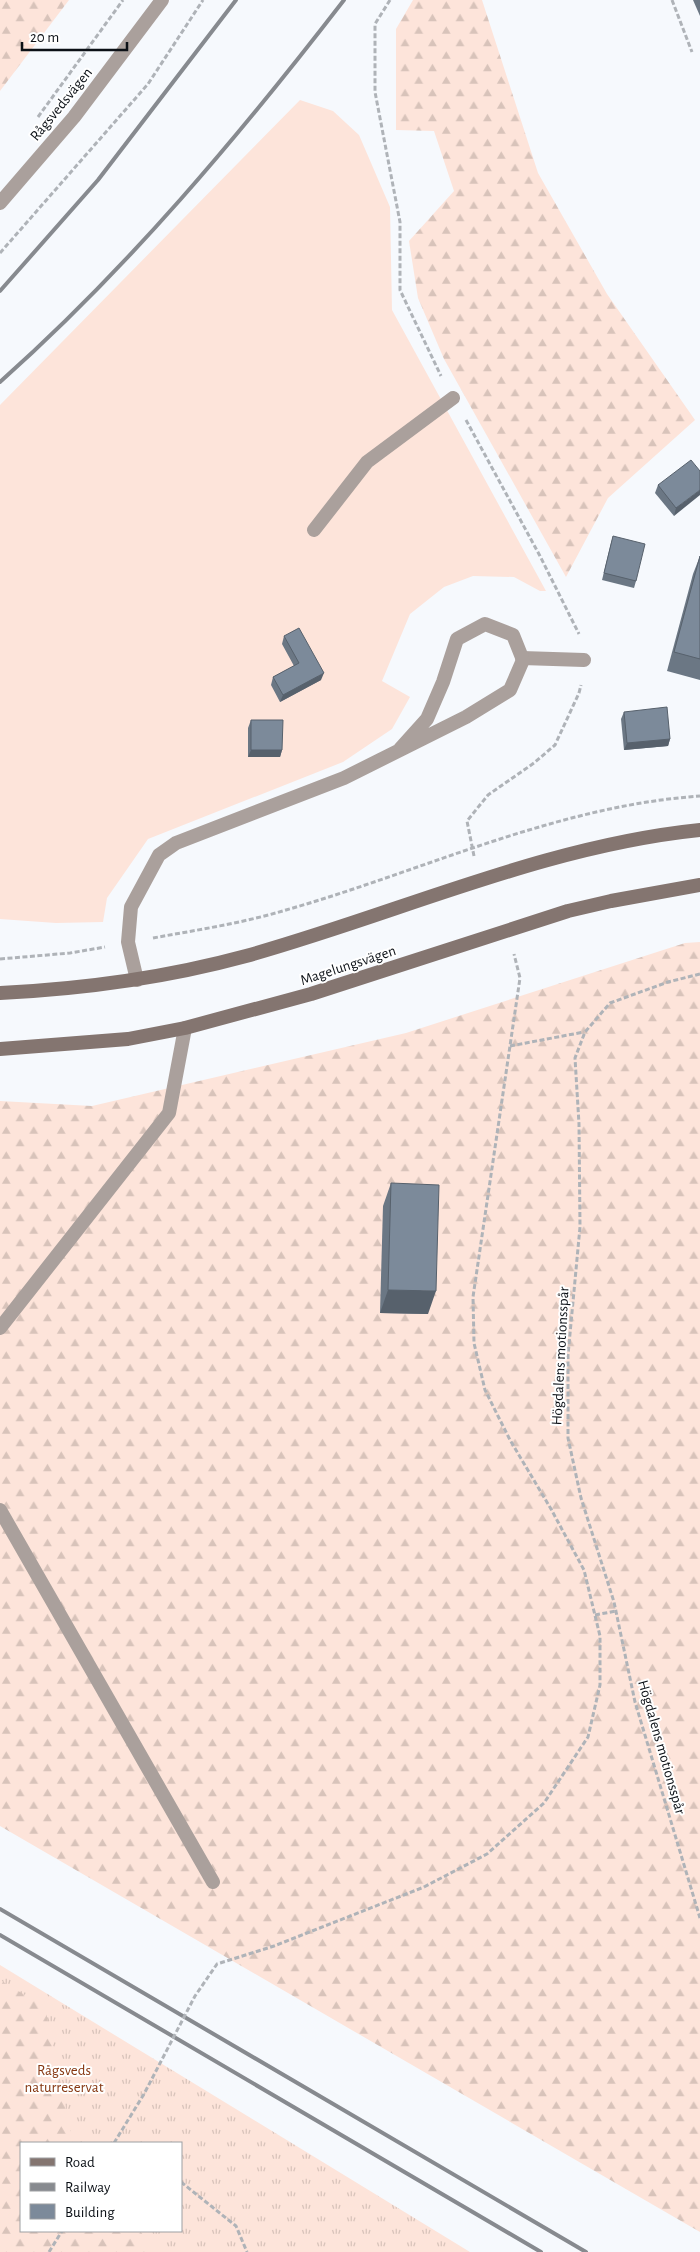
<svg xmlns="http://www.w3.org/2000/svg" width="700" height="2252" viewBox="0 0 700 2252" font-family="'Alegreya Sans',sans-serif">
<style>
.grass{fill:url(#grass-tufts);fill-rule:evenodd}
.forest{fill:url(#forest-firs)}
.garden{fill:#fde4da}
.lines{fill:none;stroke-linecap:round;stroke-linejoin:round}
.path{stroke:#afb3b8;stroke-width:3;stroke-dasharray:5 2.5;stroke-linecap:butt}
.service{stroke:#aaa09c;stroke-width:14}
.tertiary{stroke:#aaa09c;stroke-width:14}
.secondary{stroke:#847570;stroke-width:14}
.rail{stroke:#878a8f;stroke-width:4}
.path-bridge{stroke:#afb3b8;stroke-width:3;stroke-dasharray:5 2.5;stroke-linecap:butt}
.wall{fill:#6b7784}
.shaded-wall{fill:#57616c}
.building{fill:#7c8a9a;stroke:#57616c}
.labels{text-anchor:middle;stroke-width:4;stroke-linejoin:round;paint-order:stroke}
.street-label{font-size:15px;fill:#0b1016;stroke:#fff}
.park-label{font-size:15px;fill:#863812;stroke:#fff}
</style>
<defs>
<pattern id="grass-tufts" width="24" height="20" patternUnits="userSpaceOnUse" patternTransform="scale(1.25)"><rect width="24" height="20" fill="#fde4da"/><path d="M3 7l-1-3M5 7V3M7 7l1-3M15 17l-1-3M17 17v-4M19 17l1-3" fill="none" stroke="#d8c3ba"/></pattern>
<pattern id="forest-firs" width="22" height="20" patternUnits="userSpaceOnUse" patternTransform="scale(1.25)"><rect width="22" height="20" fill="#fde4da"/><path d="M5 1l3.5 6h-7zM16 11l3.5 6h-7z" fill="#d8c3ba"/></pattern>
</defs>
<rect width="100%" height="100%" fill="#f6f9fd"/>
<!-- grass -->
<path class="grass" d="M0 1965 470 2252H0ZM21 2143H181V2231H21Z"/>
<!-- forest -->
<g class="forest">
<path d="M0 0H69L0 91Z"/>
<path d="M413 0H482L538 173 607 294 695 420 608 498 566 577 444 359 418 298 409 241 454 191 434 131 396 130V29Z"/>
<path d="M700 942V2232L0 1826V1101L92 1106 406 1033 685 943Z"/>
<path d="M0 1980 45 2007 73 2143H21V2231H140L157 2252H0Z"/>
</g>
<!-- garden -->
<path class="garden" d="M300 100 333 111 359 135 390 207 392 310 546 591H540L514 577 473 576 444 587 410 614 382 681 410 697 392 729 343 762 148 839 107 898 103 922 56 923 0 919V405Z"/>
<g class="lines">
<!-- path -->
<g class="path">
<path d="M390 0 375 24V92L400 222V290L441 376"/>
<path d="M672 0 692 52"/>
<path d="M38 117 123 0"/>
<path d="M0 253 148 84 203 0"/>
<path d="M466 420 540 556 579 634"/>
<path d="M474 856 467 821 488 795 534 763 555 745 579 693 581 685"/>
<path d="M153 938C197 930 243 923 286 910 423 871 556 806 700 796"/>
<path d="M0 959 70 953 105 947"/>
<path d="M700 974 668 982 610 1003 585 1032 575 1058 579 1124 580 1227 568 1355V1438L581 1498 614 1602 635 1702 700 1918"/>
<path d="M510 1046 584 1032"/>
<path d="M595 1615 616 1611"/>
<path d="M424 1887 487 1854 544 1803 588 1737 600 1685V1636L584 1570 551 1509 510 1440 485 1390 474 1343 473 1297 520 978 514 954"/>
<path d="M181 2182 236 2226 247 2252"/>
<path d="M49 2252 62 2231"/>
</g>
<!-- service -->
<g class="service">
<path d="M314 530 367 462 453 398"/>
<path d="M522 658 584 660"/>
<path d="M137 980 128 942 131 907 159 855 176 843 344 778 466 717 510 690 523 660 513 635 485 624 457 639 443 682 427 719 400 749"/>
<path d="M0 1328 169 1113 185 1028"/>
<path d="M0 1510 213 1882"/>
</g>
<!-- tertiary -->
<path class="tertiary" d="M0 203 74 117 162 0"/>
<!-- secondary -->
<g class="secondary">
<path d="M0 993C83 989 165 978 246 956 397 914 543 846 700 830"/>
<path d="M0 1049 128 1039 185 1028 311 994 568 911 611 901 700 885"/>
</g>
<!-- rail -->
<g class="rail">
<path d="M0 291 98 180 236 0"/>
<path d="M0 382C128 268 239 136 344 0"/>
<path d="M0 1909 586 2252"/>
<path d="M0 1935 541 2252"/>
</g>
<!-- path-bridge -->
<path class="path-bridge" d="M114 2143 144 2094 195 1996 217 1964 274 1946 424 1887"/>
</g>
<!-- wall -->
<g class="wall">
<path d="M693 0H700V16Z"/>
<path d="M700 471 674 516 655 493 658 485Z"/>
<path d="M613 536 636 581 634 588 602 580 611 543Z"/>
<path d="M700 556V680L667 671 693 574Z"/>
<path d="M284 636 321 680 280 702 271 685 273 677 294 666 282 644Z"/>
<path d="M624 712 670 739 668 746 624 750 621 719Z"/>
<path d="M251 720 282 750 280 757H248V728Z"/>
<path d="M391 1183 428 1314 380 1313 383 1206Z"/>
</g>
<!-- shaded-wall -->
<g class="shaded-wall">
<path d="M700 490V495L674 516 676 508Z"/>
<path d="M324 673 321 680 280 702 283 695Z"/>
<path d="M670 739 668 746 624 750 627 743Z"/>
<path d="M251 750H282L280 757H248Z"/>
<path d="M388 1290 436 1291 428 1314 380 1313Z"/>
</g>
<!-- building -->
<g class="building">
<path d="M691 460 700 471V490L676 508 658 485Z"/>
<path d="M613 536 645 544 636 581 604 573Z"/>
<path d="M700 556V659L674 652Z"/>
<path d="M299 628 324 673 283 695 273 677 299 663 284 636Z"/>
<path d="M667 707 670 739 627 743 624 712Z"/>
<path d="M251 720H283L282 750H251Z"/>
<path d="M391 1183 439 1185 436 1291 388 1290Z"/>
</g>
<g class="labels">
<!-- street labels -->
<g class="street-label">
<text transform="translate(61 104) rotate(-51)" y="5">Rågsvedsvägen</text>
<text transform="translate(348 965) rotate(-18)" y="5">Magelungsvägen</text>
<text transform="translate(560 1356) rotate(-87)" y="5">Högdalens motionsspår</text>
<text transform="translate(662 1747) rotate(74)" y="5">Högdalens motionsspår</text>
</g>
<!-- park labels -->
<g class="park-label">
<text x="64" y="2075">Rågsveds<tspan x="64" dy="17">naturreservat</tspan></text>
</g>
</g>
<!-- legend -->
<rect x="20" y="2142" width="162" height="90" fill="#ffffff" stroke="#9d9fa2"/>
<rect x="30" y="2158" width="25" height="8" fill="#847570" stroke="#9d9fa2"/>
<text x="65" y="2167" font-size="15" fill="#0b1016">Road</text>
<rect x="30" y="2183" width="25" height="8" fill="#878a8f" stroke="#9d9fa2"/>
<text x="65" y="2192" font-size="15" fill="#0b1016">Railway</text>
<rect x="30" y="2204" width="25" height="15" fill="#7c8a9a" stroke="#9d9fa2"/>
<text x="65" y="2217" font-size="15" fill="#0b1016">Building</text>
<!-- scale -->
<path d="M22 42v8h105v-8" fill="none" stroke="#0b1016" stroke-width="2.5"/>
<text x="30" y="42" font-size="15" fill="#0b1016" stroke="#ffffff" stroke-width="4" paint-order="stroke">20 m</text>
</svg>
